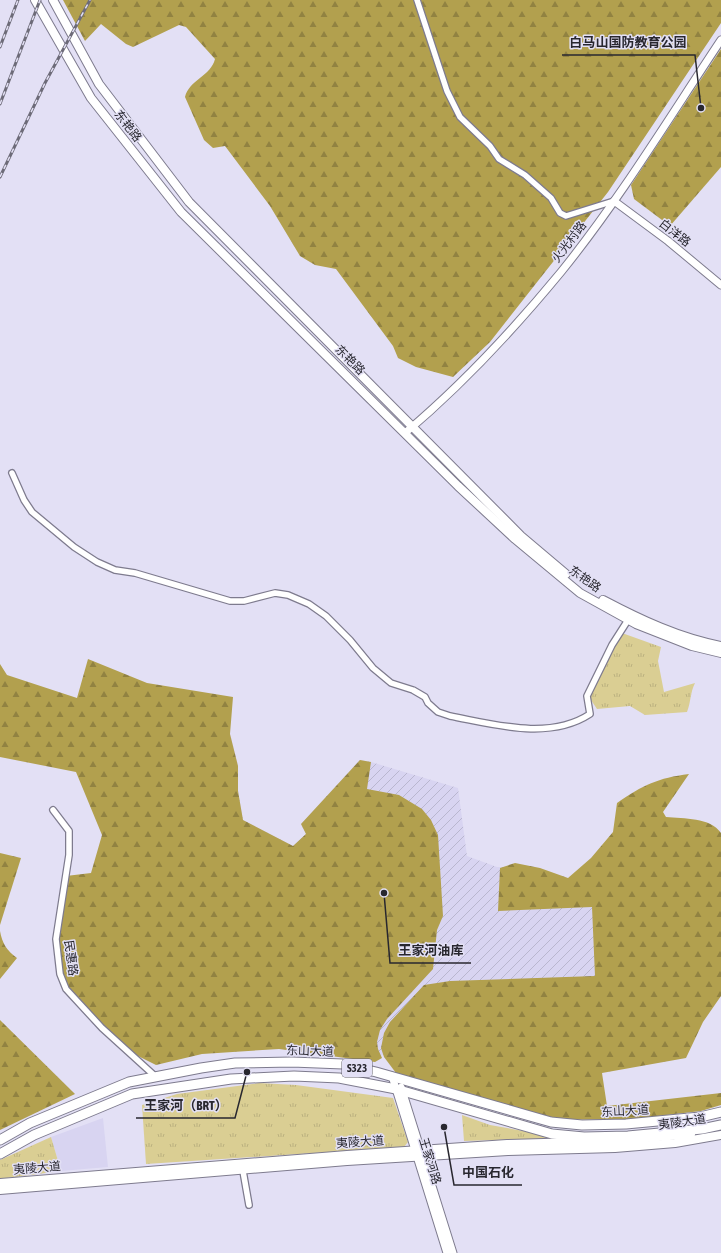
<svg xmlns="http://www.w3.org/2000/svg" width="721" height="1253" viewBox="0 0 721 1253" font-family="'Asap Condensed','Noto Sans SC',sans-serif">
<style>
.built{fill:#d8d4f1}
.industrial{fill:url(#industrial-furrows)}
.grass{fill:url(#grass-tufts)}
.forest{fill:url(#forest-firs)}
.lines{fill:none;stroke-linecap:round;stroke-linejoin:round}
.minor-casing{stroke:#7e7b8e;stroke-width:8}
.tertiary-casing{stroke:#7e7b8e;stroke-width:9}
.secondary-casing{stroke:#7e7b8e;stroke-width:10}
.primary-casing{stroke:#7e7b8e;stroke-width:11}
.minor{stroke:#fff;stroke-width:5.5}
.tertiary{stroke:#fff;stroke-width:7}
.secondary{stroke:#fff;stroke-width:8}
.primary{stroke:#fff;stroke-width:9}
.rail-casing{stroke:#6d6b78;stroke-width:3}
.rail{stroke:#e3e0f5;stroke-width:1.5;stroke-dasharray:4.5;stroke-linecap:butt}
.labels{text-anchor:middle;stroke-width:3;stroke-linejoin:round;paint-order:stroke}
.shield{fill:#e3e0f5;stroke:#605e6a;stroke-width:1}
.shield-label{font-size:11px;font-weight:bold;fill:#28272f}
.street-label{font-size:12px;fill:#28272f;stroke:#e3e0f5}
.leader{fill:none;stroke:#28272f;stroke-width:1.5}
.callout-dot{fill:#28272f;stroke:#e3e0f5;stroke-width:1.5}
.callout-label{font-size:13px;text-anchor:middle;font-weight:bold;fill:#28272f;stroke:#e3e0f5;stroke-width:3;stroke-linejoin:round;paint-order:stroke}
</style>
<defs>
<pattern id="industrial-furrows" width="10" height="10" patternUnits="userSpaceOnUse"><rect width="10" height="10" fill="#d8d4f1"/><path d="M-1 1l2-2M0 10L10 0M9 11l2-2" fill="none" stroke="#b9b6cf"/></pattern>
<pattern id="grass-tufts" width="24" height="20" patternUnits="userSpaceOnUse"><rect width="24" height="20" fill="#dace93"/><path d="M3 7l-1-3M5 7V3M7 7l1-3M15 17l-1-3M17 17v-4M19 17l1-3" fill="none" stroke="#bbb17f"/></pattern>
<pattern id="forest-firs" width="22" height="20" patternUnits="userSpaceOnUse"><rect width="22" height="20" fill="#b2a04e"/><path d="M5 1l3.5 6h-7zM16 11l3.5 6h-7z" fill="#918241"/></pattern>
</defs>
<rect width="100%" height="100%" fill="#e3e0f5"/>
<!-- built -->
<path class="built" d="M103 1118 108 1167 61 1171 51 1137Z"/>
<!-- industrial -->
<path class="industrial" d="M230 734 238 766V791L243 820 293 846 306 834 301 824 360 760 371 762 458 788 467 856 497 867 540 868 554 880 584 887 630 971 417 1036 370 1062 154 739Z"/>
<!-- grass -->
<g class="grass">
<path d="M622 633 661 647 658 661 664 692 695 683C690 693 691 702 687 712L645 715 630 706 597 709 589 697Z"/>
<path d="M259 1083 296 1085 393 1098 408 1142 404 1147 146 1164 142 1105 177 1094Z"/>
<path d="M462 1115 490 1125 562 1138 464 1141Z"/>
<path d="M51 1137 61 1171 0 1179V1160Z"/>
</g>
<!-- forest -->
<g class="forest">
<path d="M63 0H721V23L608 192 490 342 453 377 416 367 398 358 393 346 336 269 315 265 300 256 270 206 225 146 213 148 204 140 185 97C189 80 211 76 215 59L186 27 179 25 133 47 126 44 101 24 85 41Z"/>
<path d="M721 49V167L670 226 634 199 631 185Z"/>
<path d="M88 659 147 683 233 697 230 734 238 766V791L243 820 293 846 306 834 301 824 360 760 371 762 367 789 399 795 422 809 431 820 438 835 443 916 437 930 433 969 387 1019 380 1030 377 1042 378 1049 382 1058 375 1062 279 1049 202 1054 156 1065 128 1051 66 989 60 974 56 939 66 876 91 873 102 835 76 772 0 757V664L7 675 77 698Z"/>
<path d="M689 774 663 812 666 817C684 819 710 817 721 833V996L703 1022 686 1058 602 1073 607 1106 721 1093V1105L701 1111 632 1119 552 1120 399 1077 384 1057 381 1048 384 1033 390 1022 424 985 450 981 595 976 592 907 498 911 500 868 515 863 540 868 568 878 591 858 613 832 617 803C643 785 658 778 689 774Z"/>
<path d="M0 853 21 858 0 925Z"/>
<path d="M0 931C2 943 7 951 17 958L0 979Z"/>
<path d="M0 1020 75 1094 0 1130Z"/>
</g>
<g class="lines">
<!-- minor casing -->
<g class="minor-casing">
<g id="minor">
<path d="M417 0 447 91 460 117 490 146 499 159 525 175 551 198 560 213 566 216 614 201"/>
<path d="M12 473 24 500 32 512 74 547 97 562 115 570 135 573 230 601H244L275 593 288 595 309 604 326 616 350 640 373 668 391 683 413 690 425 697 428 703 438 712 450 716C493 724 549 741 590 714L587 696 612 645 628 620"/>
<path d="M53 810 69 831V855L56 939 60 974 66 989 102 1028 156 1077"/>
<path d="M243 1171 249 1205"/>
</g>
</g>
<!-- tertiary casing -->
<g class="tertiary-casing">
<g id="tertiary">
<path d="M614 201 668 241 721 285"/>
<path d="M405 433C462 385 514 329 561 272 620 199 669 118 721 40"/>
<path d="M392 1076 447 1253"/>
<path d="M401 1087 453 1253"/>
</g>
</g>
<!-- secondary casing -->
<g class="secondary-casing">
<g id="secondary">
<path d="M35 0 91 98 181 212 458 486 515 539 580 593 636 624 692 646 721 653"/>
<path d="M53 0 99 84 189 202 521 536 566 574"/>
<path d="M603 600C641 620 679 638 721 646"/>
<path d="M0 1183 347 1155 507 1144 615 1141 691 1134"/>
<path d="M0 1190 347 1161 508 1151 615 1148 675 1143 721 1135"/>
</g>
</g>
<!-- primary casing -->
<g class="primary-casing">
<g id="primary">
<path d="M0 1140 30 1123 129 1082 201 1068 235 1063 292 1062 343 1064 376 1072 551 1122 582 1125 626 1124 700 1117 721 1112"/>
<path d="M0 1154 34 1135 132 1094 231 1079 294 1076 339 1078 396 1089 552 1134 584 1137 628 1136 702 1129 721 1125"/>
</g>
</g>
<!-- minor -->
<use href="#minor" class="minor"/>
<!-- tertiary -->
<use href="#tertiary" class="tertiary"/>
<!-- secondary -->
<use href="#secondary" class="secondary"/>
<!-- primary -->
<use href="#primary" class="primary"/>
<!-- rail casing -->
<g class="rail-casing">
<g id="rail">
<path d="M0 47 18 0"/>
<path d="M0 104 40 0"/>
<path d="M0 177 45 83 90 0"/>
</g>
</g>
<!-- rail -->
<use href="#rail" class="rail"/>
</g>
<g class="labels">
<!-- shield labels -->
<rect class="shield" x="342" y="1059" width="30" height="18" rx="3"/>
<g class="shield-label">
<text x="357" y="1072">S323</text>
</g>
<!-- street labels -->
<g class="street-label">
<text transform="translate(128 126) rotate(52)" y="4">东艳路</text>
<text transform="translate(675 233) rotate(38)" y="4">白洋路</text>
<text transform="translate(569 242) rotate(-53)" y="4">火光村路</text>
<text transform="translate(350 360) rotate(45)" y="4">东艳路</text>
<text transform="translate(585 579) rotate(35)" y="4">东艳路</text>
<text transform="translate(71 958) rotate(82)" y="4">民惠路</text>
<text transform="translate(310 1051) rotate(2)" y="4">东山大道</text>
<text transform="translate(625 1111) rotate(-3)" y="4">东山大道</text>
<text transform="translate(682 1122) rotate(-8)" y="4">夷陵大道</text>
<text transform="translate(360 1142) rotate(-4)" y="4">夷陵大道</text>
<text transform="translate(430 1161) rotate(73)" y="4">王家河路</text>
<text transform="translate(37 1168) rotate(-5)" y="4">夷陵大道</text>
</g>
</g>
<!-- callouts -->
<path class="leader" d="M701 108L695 55H562M384 893L390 963H471M247 1072L235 1118H136M444 1127L454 1185H522"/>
<g class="callout-dot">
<circle cx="701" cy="108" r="4"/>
<circle cx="384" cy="893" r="4"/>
<circle cx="247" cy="1072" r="4"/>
<circle cx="444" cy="1127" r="4"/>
</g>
<g class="callout-label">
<text x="628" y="47">白马山国防教育公园</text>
<text x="431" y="955">王家河油库</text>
<text x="186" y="1110">王家河（BRT）</text>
<text x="488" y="1177">中国石化</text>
</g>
</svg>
